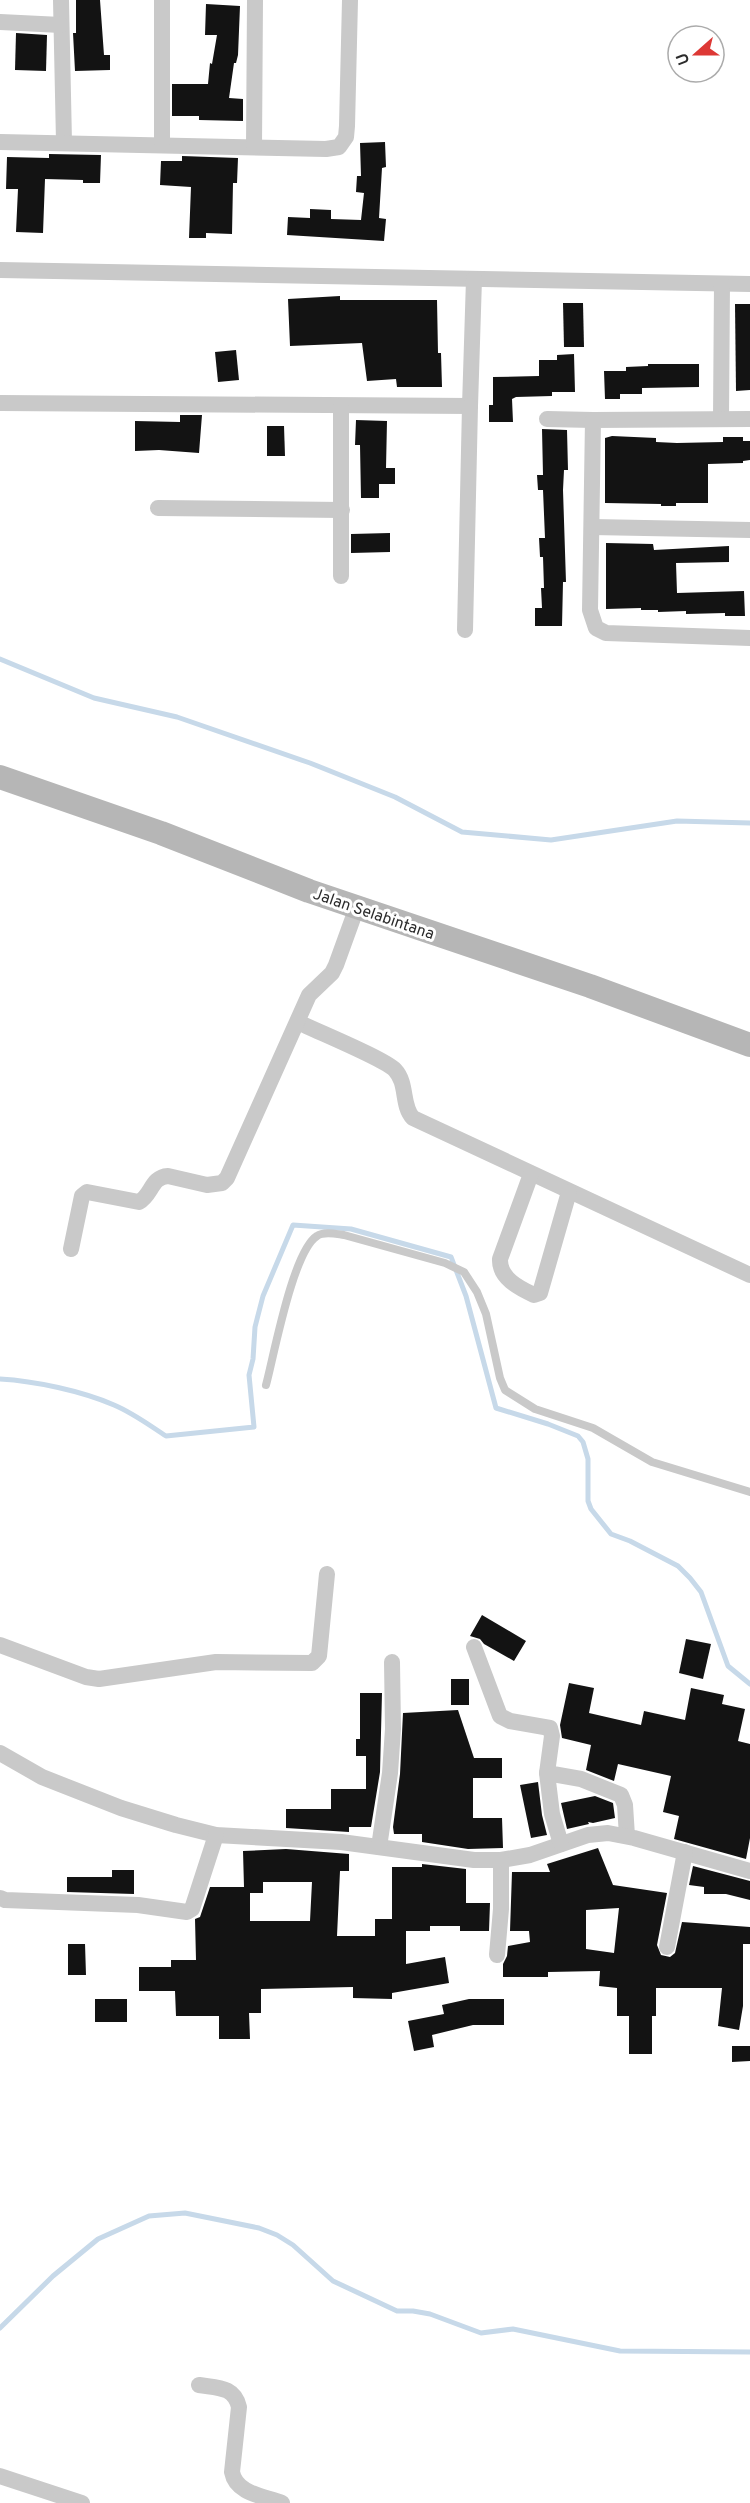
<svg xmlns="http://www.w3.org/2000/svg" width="750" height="2503" viewBox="0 0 750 2503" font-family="Overpass,sans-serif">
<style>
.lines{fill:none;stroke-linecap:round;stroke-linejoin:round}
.stream{stroke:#c7d9e9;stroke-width:5}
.building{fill:#131313;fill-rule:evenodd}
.lane{stroke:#c9c9c9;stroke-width:8}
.street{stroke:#c9c9c9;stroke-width:16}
.secondary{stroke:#b6b6b6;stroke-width:24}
.labels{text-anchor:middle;stroke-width:6;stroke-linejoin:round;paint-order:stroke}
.street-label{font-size:16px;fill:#2c2c2c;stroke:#fff}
</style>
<rect width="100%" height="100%" fill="#fff"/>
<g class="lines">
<!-- stream -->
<g class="stream">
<path d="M0 659 94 698 177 717 310 763 395 797 462 832 551 840 677 821 750 823"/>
<path d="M0 1379C35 1381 82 1391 114 1405 133 1413 149 1425 166 1436L254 1427 249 1375 253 1359 255 1327 263 1296 293 1225 351 1229 451 1257 466 1296 496 1408 548 1424 578 1436 583 1442 588 1459V1501L591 1509 611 1534 630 1541 678 1566 690 1578 701 1592 728 1666 750 1684"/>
<path d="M0 2328 53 2276 98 2239 149 2216 185 2213 259 2228 277 2235 293 2245 333 2281 397 2311H413L430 2314 481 2333 513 2329 620 2351 750 2352"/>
</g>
</g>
<!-- building -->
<g class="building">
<path d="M76 0H100L104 55H110V70L75 71 73 33H76Z"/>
<path d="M206 4 240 6 238 55 236 63H234L229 98 243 99V121L199 120V116H172V84H208L210 63 212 64 217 35H205Z"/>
<path d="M16 33 47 35 46 71 15 70Z"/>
<path d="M385 142 386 167 382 168 379 218 386 219 384 241 287 235 288 217 310 218V209L331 210V219L361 220 364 193 356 192 357 176H361L360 143Z"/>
<path d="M49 154 101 155 100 183H83V180L45 179 43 233 16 232 18 189H6L7 157 49 158Z"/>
<path d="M182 156 238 158 237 183H233L232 234 206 233V238H189L191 187 160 185 161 161H182Z"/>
<path d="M340 296V300H437L438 353H441L442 387H397L396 379 367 381 362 343 290 346 288 299Z"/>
<path d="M563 303H583L584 347H564Z"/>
<path d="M735 304H750V390L736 391Z"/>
<path d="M236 350 239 380 218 382 215 352Z"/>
<path d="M574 354 575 392H552V396L516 397 512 399 513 422H489V405H493V377L539 376V360H557V355Z"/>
<path d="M648 364H699V387L642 388V394H620V399H605L604 371H626V367L648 366Z"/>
<path d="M180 415H202L199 453 159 450 135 451V421L180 422Z"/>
<path d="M356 420 387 421 386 468H395V484H379V498H361L360 445H355Z"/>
<path d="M267 426H284L285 456H267Z"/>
<path d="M542 429 567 430 568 470H564L563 490 566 582H563L562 626H535V608H542L541 588H544L543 557H540L539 538H545L543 490H538L537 475H543Z"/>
<path d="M612 436 656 438V442L677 443 723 442V437H743V441H750V460L743 461V463L708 464V503H676V506H661V504L605 503V438Z"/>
<path d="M390 533V552L351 553V534Z"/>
<path d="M606 543 653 544 654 550 729 546V562L676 563 677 593 744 591 745 616H725V613L686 614V611L658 612V610H641V608L606 609Z"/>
<path d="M482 1615 526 1641 514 1661 484 1644 480 1639 470 1636Z"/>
<path d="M686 1639 711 1644 703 1679 679 1673Z"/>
<rect x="451" y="1679" width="18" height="26"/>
<path d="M569 1683 594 1688 589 1713 641 1725 644 1711 685 1720 691 1688 724 1695 722 1704 745 1709 738 1741 750 1744V1838L746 1859 674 1839 679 1816 663 1812 671 1776 618 1764 614 1781 586 1770 591 1745 562 1738 560 1725Z"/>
<path d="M360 1693H382L380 1772 371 1827H349V1832L286 1828V1809H331V1789H366V1756H356V1739H360Z"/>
<path d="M458 1710 474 1758H502V1778H473V1818H502L503 1848 468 1849 422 1842V1834H394L393 1827 400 1774 403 1713Z"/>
<path d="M538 1782 542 1815 547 1835 531 1838 520 1785Z"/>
<path d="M595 1796 613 1803 615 1818 593 1823 588 1822 589 1824 567 1829 561 1803Z"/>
<path d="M598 1848 613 1885 667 1893 657 1945 661 1955 670 1957 675 1953 682 1922 750 1927V1944H743V2006L739 2030 718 2026 722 1988H656V2016H652V2054H629V2016H617V1988L599 1986 600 1971 548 1972V1977H503V1964L507 1956 508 1946 530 1942 529 1931H510L512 1872H550L547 1864ZM619 1908 614 1953 586 1949V1910Z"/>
<path d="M286 1849 349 1854V1871H340L337 1936H375V1919H392V1867H422V1864L466 1869V1903H490L489 1931H460V1926H430V1931H406V1964L445 1957 449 1983 392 1993V1999L353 1998V1987L261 1989V2013H249L250 2039H219V2016H176L175 1991H139V1967H171V1960H196L195 1919 200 1917 210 1887H244L243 1851ZM263 1882H312L310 1921H250V1893H263Z"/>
<path d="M693 1866 750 1881V1900L726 1894H704V1887L689 1885Z"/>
<path d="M112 1870H134V1894L67 1892V1877H112Z"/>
<path d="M68 1944H85L86 1975H68Z"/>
<rect x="95" y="1999" width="32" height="23"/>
<path d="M469 1999H504V2025H473L432 2035 434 2047 414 2051 408 2021 444 2014 442 2005Z"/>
<path d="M732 2046H750V2061L732 2062Z"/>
</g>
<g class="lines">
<!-- lane -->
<path class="lane" d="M266 1385C274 1355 293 1251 317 1236 324 1231 336 1234 344 1235L445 1263 464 1272 477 1292 486 1314 500 1378 505 1390 535 1409 593 1428 652 1462 750 1492"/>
<!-- street -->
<g class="street">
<path d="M61 0 64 142"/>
<path d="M0 22 61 25"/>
<path d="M0 142 326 149 339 147 346 137 347 126 350 0"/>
<path d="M162 144V0"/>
<path d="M254 147 255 0"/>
<path d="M0 270 750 284"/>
<path d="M0 403 470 406 474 279"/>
<path d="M721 418 722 284"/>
<path d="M547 419 593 420"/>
<path d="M750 419 593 420 590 610 596 628 606 633 750 638"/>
<path d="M158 508 342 510"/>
<path d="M592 527 750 530"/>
<path d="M341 576V406"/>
<path d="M465 630 470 406"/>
<path d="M298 1022C316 1031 385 1059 395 1070 408 1084 401 1105 413 1118L750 1275"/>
<path d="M531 1174 500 1259C499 1278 519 1288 534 1295L540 1293 569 1192"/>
<path d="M71 1249 82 1196 87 1192 139 1202C152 1195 151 1177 168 1176L207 1185 222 1183 227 1178 309 995 332 973 336 965 357 907"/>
<path d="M0 1645 86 1677 99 1679 216 1662 312 1663 319 1656 327 1574"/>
<path d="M474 1647 500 1716 510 1721 550 1728 552 1736 547 1773 581 1779 621 1795 625 1805 627 1836"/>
<path d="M0 1753 42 1777 121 1808 176 1825 216 1835 341 1842 474 1860H501L530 1855 588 1835 608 1833 634 1838 750 1871"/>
<path d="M547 1773 552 1814 561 1844"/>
<path d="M379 1847 390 1773 393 1729 392 1662"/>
<path d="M0 1898 5 1900 138 1905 187 1912 192 1909 216 1835"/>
<path d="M667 1947 685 1852"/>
<path d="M497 1955 501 1909V1860"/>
<path d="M199 2385C217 2388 234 2386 239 2407L232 2472C236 2494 264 2496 282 2503"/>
<path d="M0 2476 82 2503"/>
</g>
<!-- secondary -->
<path class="secondary" d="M0 777 161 833 309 891 590 986 750 1045"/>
</g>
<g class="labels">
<!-- street labels -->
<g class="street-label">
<text transform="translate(374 913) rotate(19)" y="6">Jalan Selabintana</text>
</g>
</g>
<!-- north arrow -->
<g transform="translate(696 54) rotate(249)"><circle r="28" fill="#ffffff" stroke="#ababab" stroke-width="1.5"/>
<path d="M0-4.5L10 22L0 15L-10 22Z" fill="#dd3835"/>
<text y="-9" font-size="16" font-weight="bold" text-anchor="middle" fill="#2c2c2c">U</text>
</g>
</svg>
